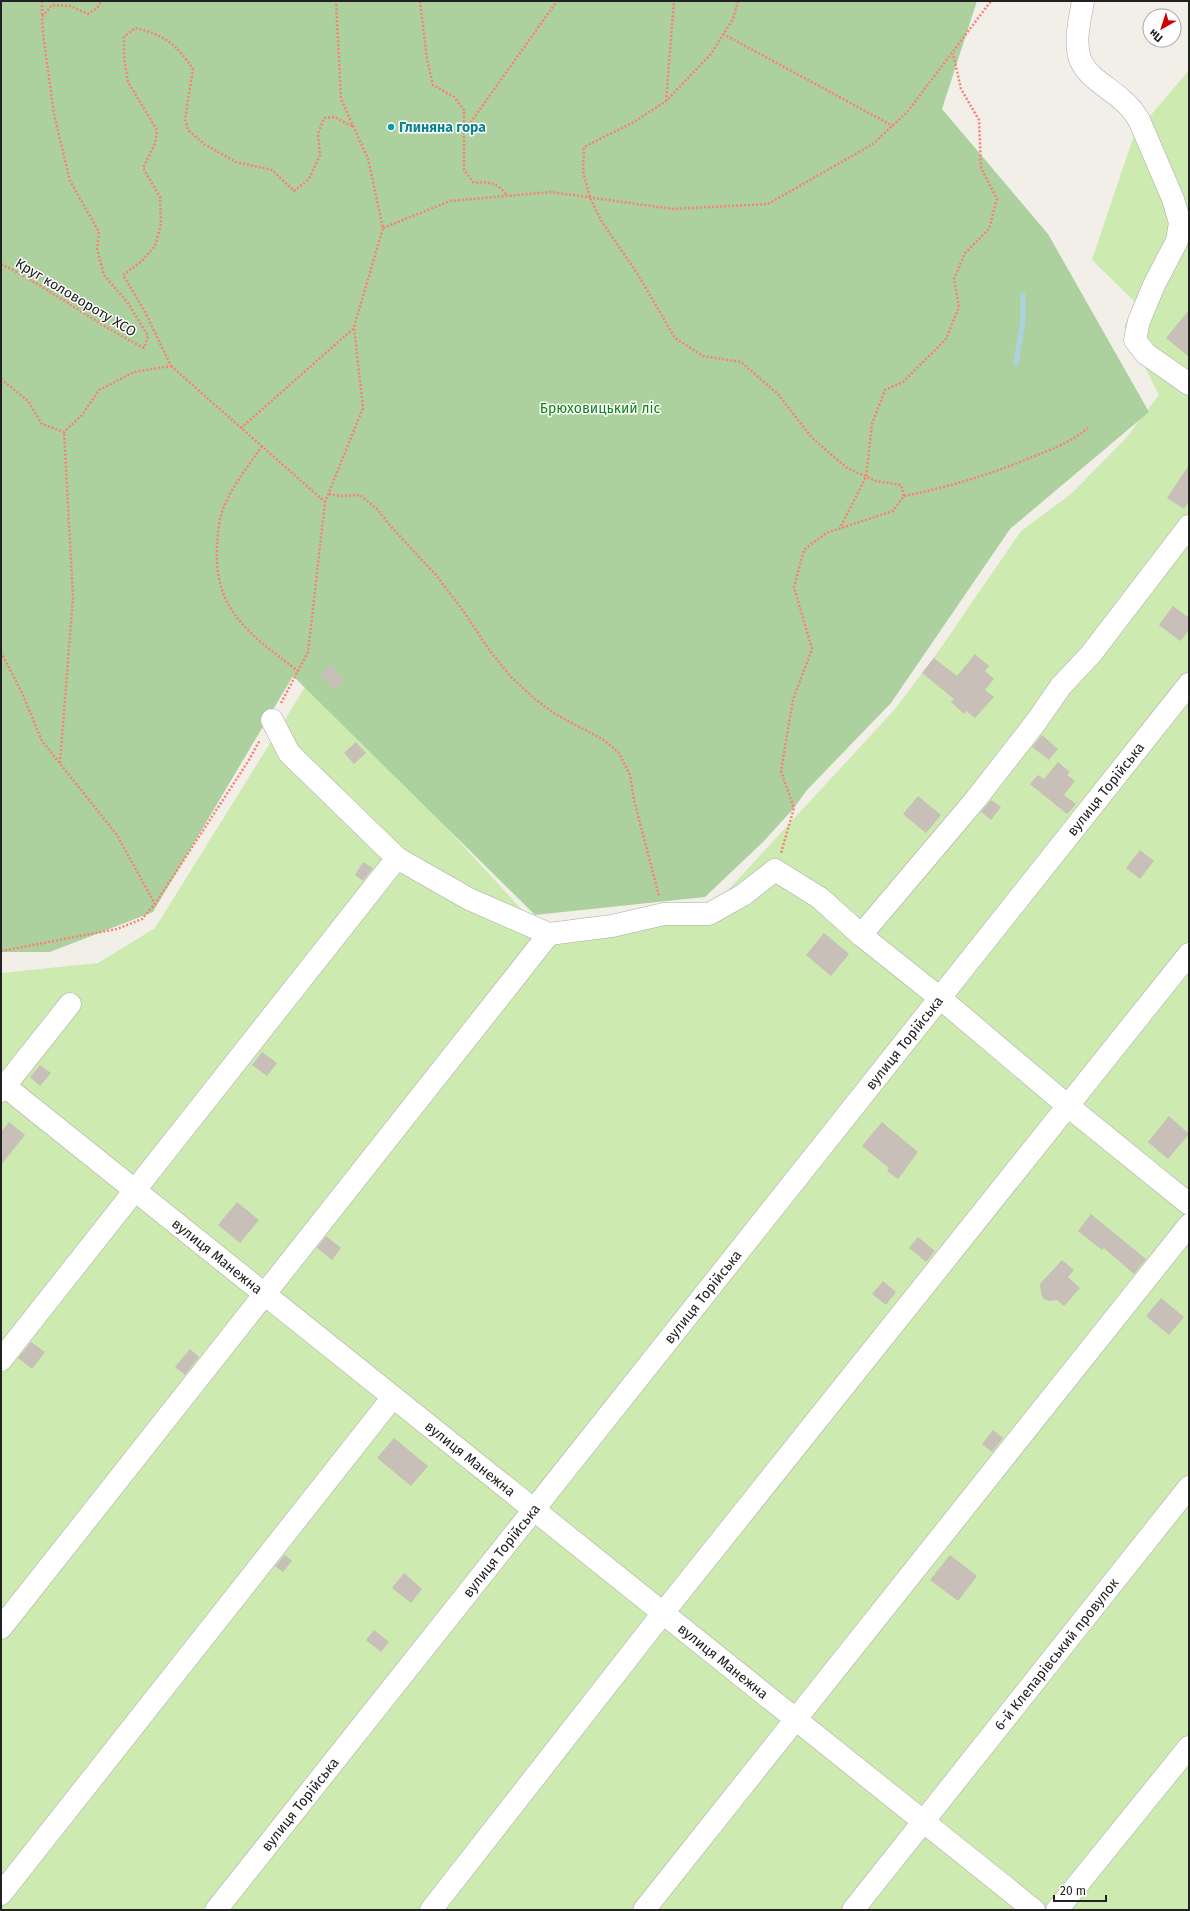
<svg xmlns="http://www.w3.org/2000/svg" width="1190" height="1911" viewBox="0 0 1190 1911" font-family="'Fira Sans',sans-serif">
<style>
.grass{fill:#cdebb0}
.forest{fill:#add19e}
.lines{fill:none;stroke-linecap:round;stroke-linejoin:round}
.stream{stroke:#aad3df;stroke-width:5}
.building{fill:#c7bfb8}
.minor-casing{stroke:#a9a9a9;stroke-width:23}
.path{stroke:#fa8072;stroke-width:2.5;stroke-dasharray:2 2;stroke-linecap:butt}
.minor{stroke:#fff;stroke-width:22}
.culture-dot{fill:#0f9aa8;stroke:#fff;stroke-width:1.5}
.labels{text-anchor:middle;stroke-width:3;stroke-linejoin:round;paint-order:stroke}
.culture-label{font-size:14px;font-weight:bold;fill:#0d838f;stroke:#fff;text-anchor:start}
.street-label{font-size:14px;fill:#222;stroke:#fff}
.park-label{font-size:14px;fill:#0c8416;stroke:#fff}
</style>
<rect width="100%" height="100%" fill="#f2efe9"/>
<!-- grass -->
<path class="grass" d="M1189 70V1910H1V973L98 963 155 928 310 679 535 924 717 902 895 709 940 649 1021 531 1071 494 1126 438 1159 395 1124 326 1136 303 1092 260 1134 135Z"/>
<!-- forest -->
<path class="forest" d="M1 1H977L942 109 1048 234 1149 412 1010 529 891 703 807 790 794 808 764 841 705 897 535 915 293 676 153 912 50 952H1Z"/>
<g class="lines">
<!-- stream -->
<path class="stream" d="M1016 363 1023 321V295"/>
</g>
<!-- building -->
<g class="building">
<path d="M1189 310V357L1166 338Z"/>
<path d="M1189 465V501L1184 509 1167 498Z"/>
<path d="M1173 606 1189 618V630L1180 641 1159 625Z"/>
<path d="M975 654 989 666 985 671 994 679 985 690 994 697 975 718 966 711 964 714 951 702 954 699 922 673 934 658 957 676Z"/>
<path d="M331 665 344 681 334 690 320 674Z"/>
<path d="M1042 735 1058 749 1049 760 1032 747Z"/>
<path d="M356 742 366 753 354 764 344 753Z"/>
<path d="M1058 762 1070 772 1067 775 1075 781 1064 795 1076 804 1067 814 1030 784 1038 775 1044 779Z"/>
<path d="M918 796 941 815 926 833 903 814Z"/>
<path d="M991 800 1001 807 991 820 981 812Z"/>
<path d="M1140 850 1154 861 1140 879 1126 868Z"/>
<path d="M363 862 373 868 363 881 355 875Z"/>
<path d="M824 933 849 954 831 976 806 955Z"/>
<path d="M262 1052 277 1063 267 1076 252 1065Z"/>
<path d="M40 1065 51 1073 40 1086 30 1077Z"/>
<path d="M1169 1116 1189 1134 1168 1159 1148 1142Z"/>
<path d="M9 1122 25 1135 1 1165V1132Z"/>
<path d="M882 1122 918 1152 898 1179 887 1171 889 1168 862 1146Z"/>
<path d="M237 1202 259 1220 240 1243 218 1225Z"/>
<path d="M1091 1214 1146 1259 1134 1274 1104 1248 1102 1250 1078 1231Z"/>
<path d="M326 1236 341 1248 332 1260 317 1248Z"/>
<path d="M918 1237 935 1251 926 1262 909 1248Z"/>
<path d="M1062 1260 1074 1270 1068 1277 1080 1288 1064 1306 1057 1300 1049 1301 1044 1299 1041 1294 1040 1284Z"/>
<path d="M883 1281 896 1292 886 1305 872 1294Z"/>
<path d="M1161 1298 1184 1317 1169 1335 1146 1316Z"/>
<path d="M31 1342 45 1352 32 1369 18 1358Z"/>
<path d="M190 1349 199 1357 185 1375 175 1367Z"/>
<path d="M993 1430 1003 1438 992 1452 982 1444Z"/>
<path d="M394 1438 428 1466 411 1486 377 1458Z"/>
<path d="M285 1555 292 1561 283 1572 275 1566Z"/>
<path d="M950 1555 977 1576 958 1601 930 1580Z"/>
<path d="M404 1573 422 1589 411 1603 392 1588Z"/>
<path d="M374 1630 389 1642 381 1652 366 1640Z"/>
</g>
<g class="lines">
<!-- minor casing -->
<g class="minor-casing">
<g id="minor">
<path d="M1083 1C1080 19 1074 41 1080 59 1087 77 1108 87 1121 99 1129 105 1134 112 1139 120L1173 199 1180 223 1177 241 1154 285 1139 321 1135 340 1146 354 1189 384"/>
<path d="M272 720 289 753 397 858 469 899 549 934 612 926 664 914H709L743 895 775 870 820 898 861 935 940 998 1068 1106 1189 1204"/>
<path d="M861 935 976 799 1036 722 1061 686 1091 654 1189 526"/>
<path id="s1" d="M1 1083 1034 1910"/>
<path d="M1 1091 70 1004"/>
<path d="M1 1360 397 858"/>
<path d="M1 1628 549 934"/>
<path d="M1 1894 393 1397"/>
<path id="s2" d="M216 1910 1189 684"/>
<path d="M431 1910 663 1613 1189 954"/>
<path d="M644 1910 1189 1225"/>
<path id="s3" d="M853 1910 1189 1487"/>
<path d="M1057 1910 1189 1747"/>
</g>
</g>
<!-- path -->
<g class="path">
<path d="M42 1V16"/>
<path d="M126 1H134"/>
<path d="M420 1 427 59 433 85 454 97 464 110V170L474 183C490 181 498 183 507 196"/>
<path d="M738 1 733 19 711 54 666 101 634 122 584 147 583 171 590 198 602 222 637 273 675 338 703 356 741 362 778 394 812 438 847 468 876 481 901 485 904 496 893 511 826 533 804 550 794 587 812 649 793 700 781 771 794 808 781 853"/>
<path d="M723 34 893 126"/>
<path d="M666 101 674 1"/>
<path d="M466 129 557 1"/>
<path d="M383 228 450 201 551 192 673 209 768 204 873 144 908 111 991 1"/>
<path d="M1 264C51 289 94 323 144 348L148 336 128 303 104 275 97 249 99 232 70 181 54 114 43 34 42 17 52 5 70 6 88 14 97 8 102 1"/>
<path d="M171 366 325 502"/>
<path d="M1 379 28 401 42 424 64 432 82 415 99 390 134 372 171 366 144 310 123 275 142 261 155 246 161 224 160 197 143 168 155 144 157 130 128 82 124 58V37L135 28C165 35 176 44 193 69L185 119 188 130 204 144 236 162 272 170 294 191 309 179 320 155 318 134 324 118 334 117 354 127"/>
<path d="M241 428 354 328"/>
<path d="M262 446C250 464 235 482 226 502 219 515 218 532 217 546 213 611 252 636 298 671"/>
<path d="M329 494 341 496 360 495 377 509 393 529 436 575 464 612 490 651 512 678 535 699 555 714 604 740 619 753 630 775 634 800 659 896"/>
<path d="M904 496C944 488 982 477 1020 462 1046 451 1066 446 1088 428"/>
<path d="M841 526 866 477 872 424 885 390 903 382 946 339 959 307 954 279 965 253 989 229 997 199 981 168 979 120 961 89 953 53"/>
<path d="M1 652 22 693 42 741 117 835 155 904"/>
<path d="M281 703 308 652 325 502 363 408 354 327 383 228 368 159 341 99 336 1"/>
<path d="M60 763 73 597 64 432"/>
<path d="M1 951 117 929 142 919 155 904 249 760 260 740"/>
</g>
<!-- minor -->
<use href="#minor" class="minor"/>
</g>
<!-- markers -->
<circle class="culture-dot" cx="391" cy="127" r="4"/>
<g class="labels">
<!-- culture labels -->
<g class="culture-label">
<text x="399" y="132">Глиняна гора</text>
</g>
<!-- street labels -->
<g class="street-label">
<text transform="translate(76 297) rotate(31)" y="5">Круг коловороту ХСО</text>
<text dy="5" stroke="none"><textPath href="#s2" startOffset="1431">вулиця Торійська</textPath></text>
<text dy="5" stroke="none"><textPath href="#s2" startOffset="1107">вулиця Торійська</textPath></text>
<text dy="5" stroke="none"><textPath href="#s1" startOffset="277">вулиця Манежна</textPath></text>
<text dy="5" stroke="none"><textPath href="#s2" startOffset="783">вулиця Торійська</textPath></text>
<text dy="5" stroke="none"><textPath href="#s1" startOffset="601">вулиця Манежна</textPath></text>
<text dy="5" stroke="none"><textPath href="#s2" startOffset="459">вулиця Торійська</textPath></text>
<text dy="5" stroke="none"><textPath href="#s3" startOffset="327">6-й Клепарівський провулок</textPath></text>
<text dy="5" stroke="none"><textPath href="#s1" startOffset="925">вулиця Манежна</textPath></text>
<text dy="5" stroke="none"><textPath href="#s2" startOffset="135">вулиця Торійська</textPath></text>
</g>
<!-- park labels -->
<g class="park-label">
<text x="600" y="413">Брюховицький ліс</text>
</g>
</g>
<!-- border -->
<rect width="1190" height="1911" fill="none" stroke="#222222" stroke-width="4"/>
<!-- north arrow -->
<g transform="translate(1162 28) rotate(219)"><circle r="19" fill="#ffffff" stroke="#a7a7a7"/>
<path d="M0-3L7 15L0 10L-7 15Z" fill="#d40000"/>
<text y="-6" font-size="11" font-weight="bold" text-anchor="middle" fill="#222222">Пн</text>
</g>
<!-- scale -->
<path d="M1054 1895v6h52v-6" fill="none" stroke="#222222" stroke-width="2"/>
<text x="1060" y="1895" font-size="12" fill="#222222" stroke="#ffffff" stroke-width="3" paint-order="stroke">20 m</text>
</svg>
